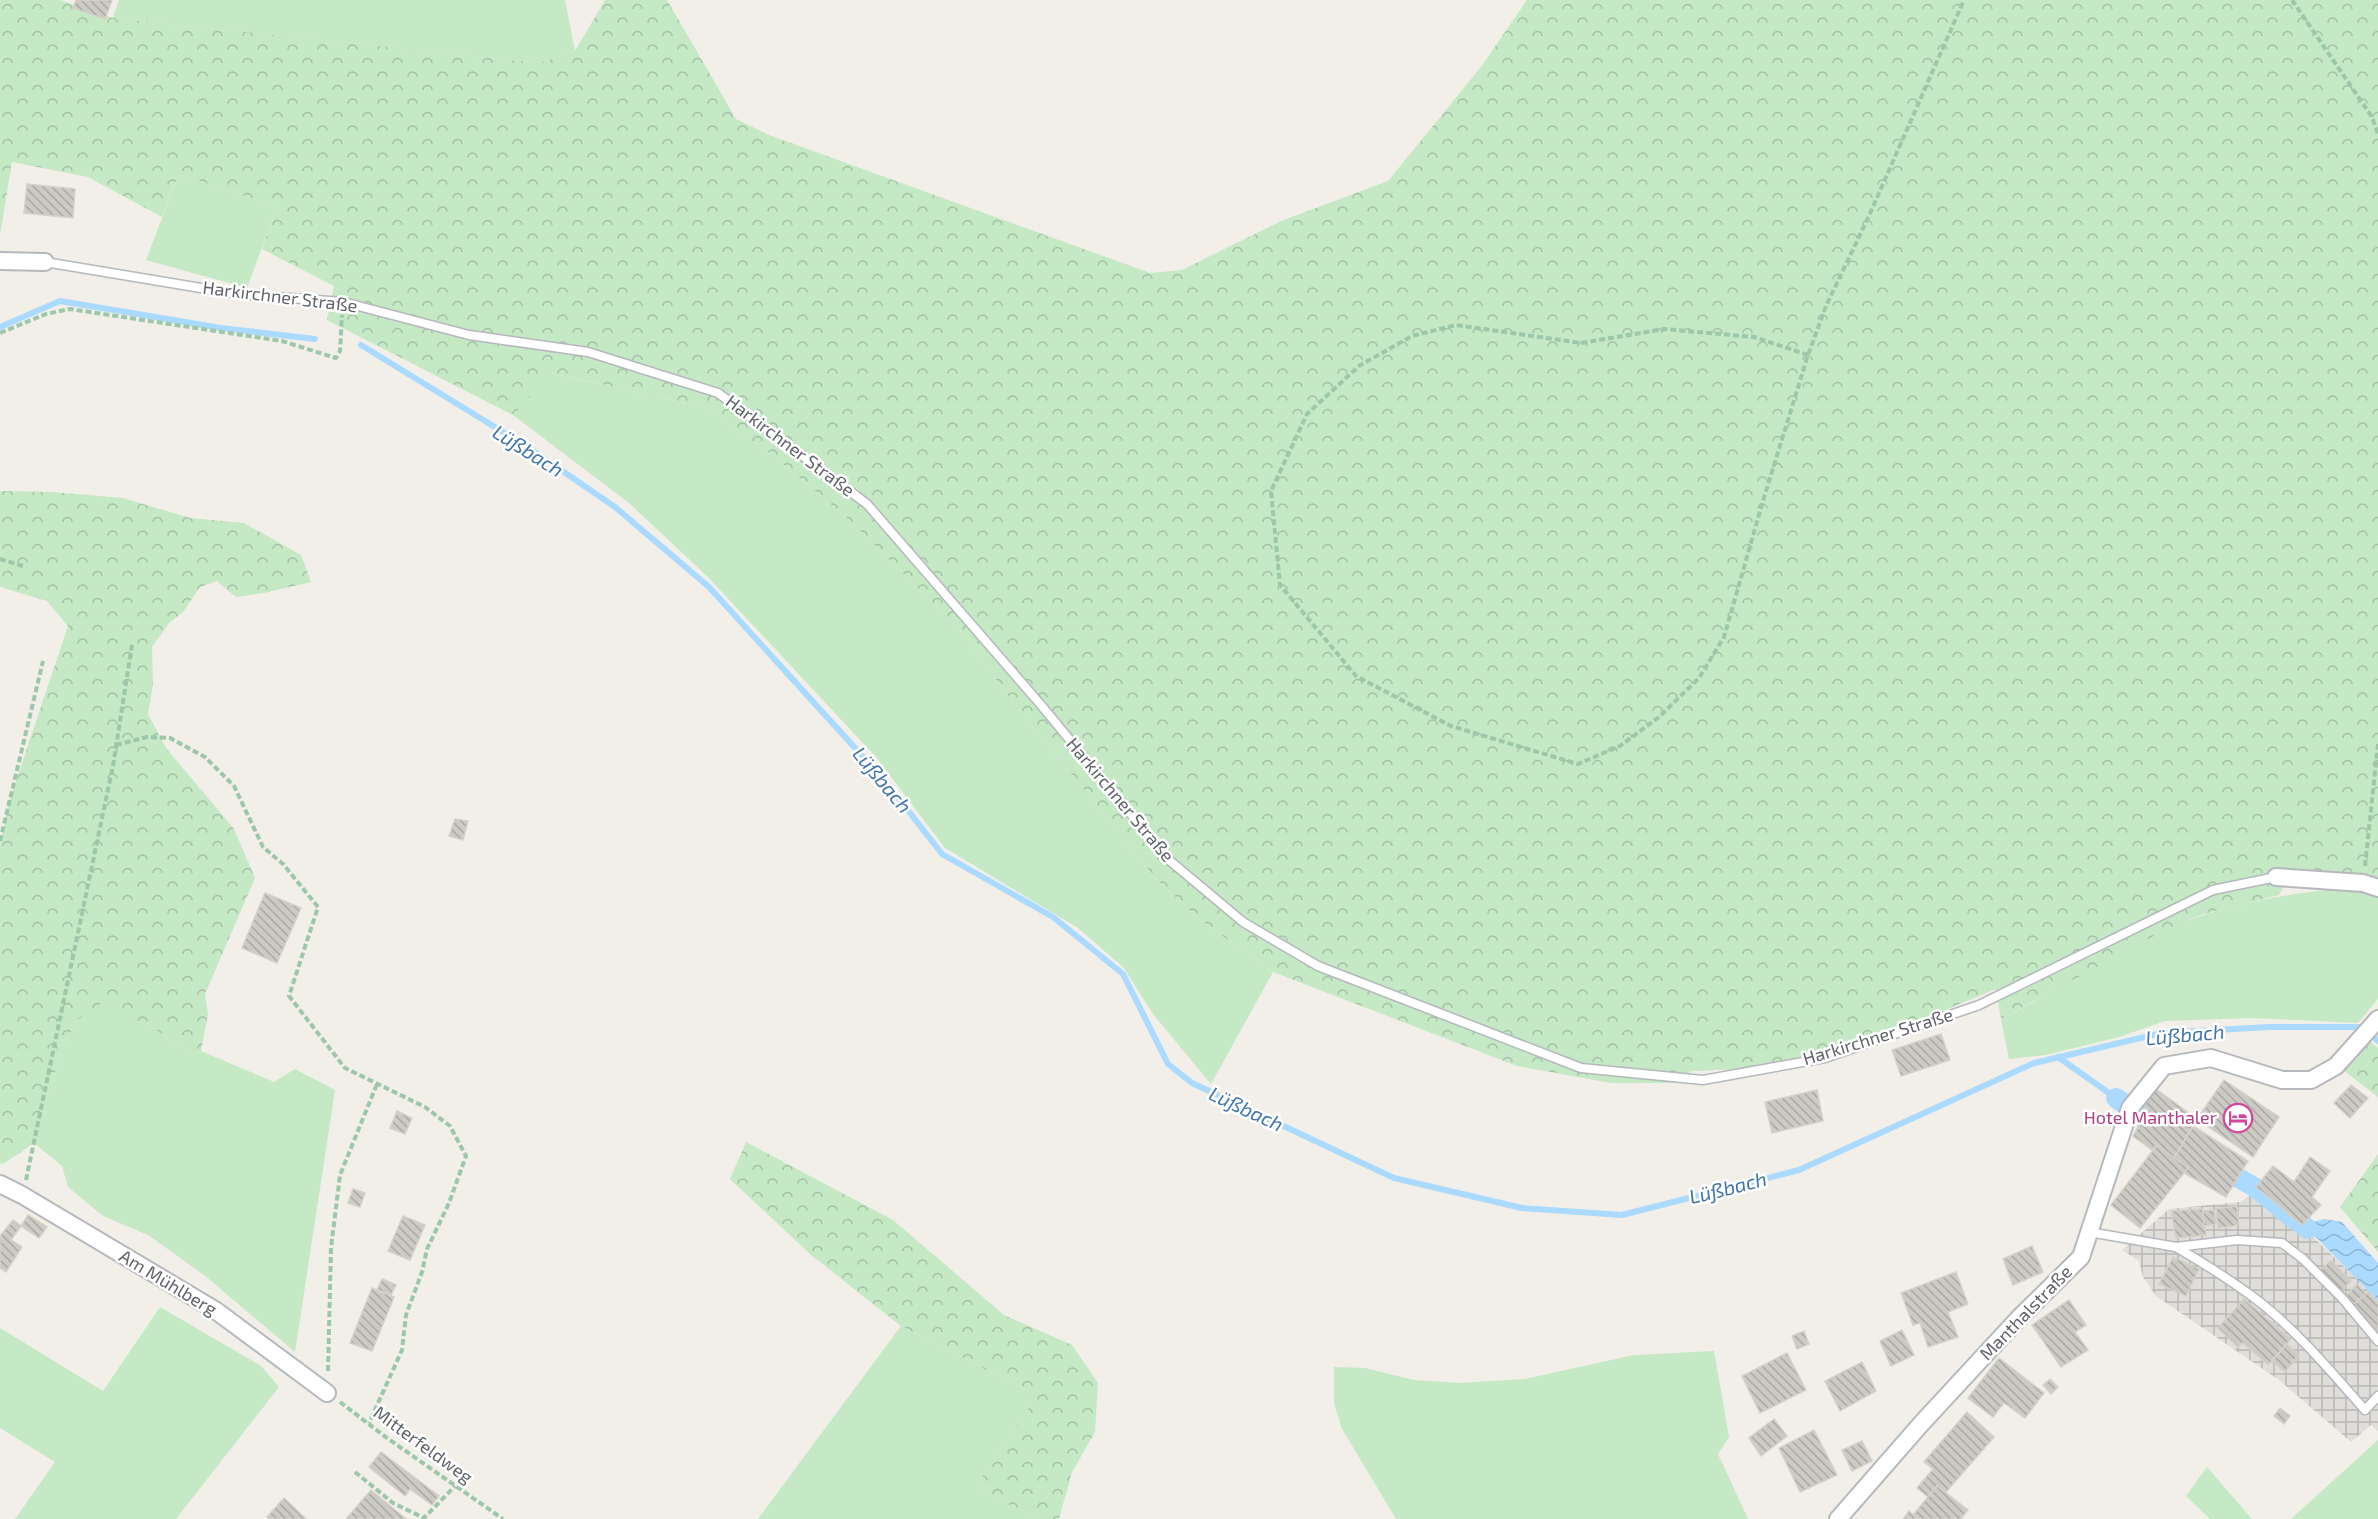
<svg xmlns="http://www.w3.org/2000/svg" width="2378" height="1519" viewBox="0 0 2378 1519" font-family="'Exo 2',sans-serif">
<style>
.industrial{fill:url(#industrial-grid)}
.grass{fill:#c5e8c5}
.forest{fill:url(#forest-crowns)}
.water{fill:url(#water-waves)}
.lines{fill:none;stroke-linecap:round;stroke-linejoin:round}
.stream{stroke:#aadaff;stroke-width:6}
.canal{stroke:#aadaff;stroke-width:20}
.building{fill:url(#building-back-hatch);stroke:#d6d1c6;stroke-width:1.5}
.service-casing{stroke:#b5b8bc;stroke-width:11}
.minor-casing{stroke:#b5b8bc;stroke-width:20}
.path{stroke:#9cc7a9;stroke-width:4;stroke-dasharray:6 3;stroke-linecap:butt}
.service{stroke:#fff;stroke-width:8}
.minor{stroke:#fff;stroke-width:16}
.labels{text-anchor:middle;stroke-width:5;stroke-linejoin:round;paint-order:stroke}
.street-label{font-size:18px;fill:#5f6368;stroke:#fff}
.hotel-label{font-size:18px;fill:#b23c85;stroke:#fff;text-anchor:end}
.water-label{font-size:20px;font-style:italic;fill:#4174aa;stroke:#fff}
</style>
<defs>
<pattern id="industrial-grid" width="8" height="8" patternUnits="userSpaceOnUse" patternTransform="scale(1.5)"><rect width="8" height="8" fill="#e0deda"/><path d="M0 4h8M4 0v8" fill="none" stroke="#b9b8b5"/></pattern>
<pattern id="forest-crowns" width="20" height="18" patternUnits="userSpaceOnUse" patternTransform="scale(1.5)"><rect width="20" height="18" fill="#c5e8c5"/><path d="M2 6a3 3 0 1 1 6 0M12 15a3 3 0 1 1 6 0" fill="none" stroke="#a3c0a4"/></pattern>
<pattern id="water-waves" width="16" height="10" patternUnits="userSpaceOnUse" patternTransform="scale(1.5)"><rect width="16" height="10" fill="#aadaff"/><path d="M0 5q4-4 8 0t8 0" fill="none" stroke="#8eb4d2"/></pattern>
<pattern id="building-back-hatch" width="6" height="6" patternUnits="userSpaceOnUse" patternTransform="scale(1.5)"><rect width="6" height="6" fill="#cccac5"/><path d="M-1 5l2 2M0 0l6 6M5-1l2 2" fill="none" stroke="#a9a8a4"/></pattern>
</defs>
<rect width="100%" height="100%" fill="#f1efe8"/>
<!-- industrial -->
<path class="industrial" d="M2256 1191 2313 1237 2378 1299V1431L2371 1425 2351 1442 2279 1380 2156 1296 2143 1277 2139 1261 2122 1250 2169 1209 2240 1202Z"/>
<!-- grass -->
<g class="grass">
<path d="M119 0H565L575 51 540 63 113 18Z"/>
<path d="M179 174 277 207 247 288 146 260Z"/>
<path d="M550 373 704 407 771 454 846 517 961 631 1008 696 1157 880 1200 920 1273 972 1211 1084 1153 1014 1124 968 1078 928 945 848 876 757 708 577 629 503 513 415Z"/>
<path d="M2349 888 2378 894V999L2358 1023 2252 1018 2165 1021 2119 1037 2046 1055 2009 1059 2001 1019C2056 992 2107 956 2162 931 2221 905 2285 893 2349 888Z"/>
<path d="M102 1002 158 1031 191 1055 201 1051 274 1082 295 1069 335 1090 295 1352 204 1275 148 1235 103 1216 68 1187 62 1166 34 1143 63 1047 77 1020Z"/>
<path d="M160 1307 261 1366 279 1387 176 1519H15L55 1462 0 1428V1328L103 1391Z"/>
<path d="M901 1326 1037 1396 974 1489 1041 1519H758Z"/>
<path d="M1714 1351 1729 1437 1718 1454 1748 1519H1396L1342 1429 1334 1403V1367L1365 1368 1414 1380 1461 1383 1525 1379 1634 1355Z"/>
<path d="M2378 1440V1519H2291Z"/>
<path d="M2207 1467 2252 1519H2210L2186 1496Z"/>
</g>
<!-- forest -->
<g class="forest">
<path d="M0 0H60L113 18 540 63 575 51 605 0H667L736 119 769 135 1150 273 1182 270 1281 221 1388 181 1481 67 1527 0H2378V881L2290 875 2279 895 2201 915 2161 932 2001 1019 1996 989 1851 1049 1774 1068 1691 1071 1683 1083H1611L1517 1066 1273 972 1200 920 1157 880 1008 696 961 631 846 517 771 454 704 407 551 373 513 415 327 320 334 286 262 249 277 207 179 174 162 217 88 177 12 162 0 235Z"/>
<path d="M0 491 51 492 123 498 190 518 244 523 301 555 311 582 264 593 236 597 217 581 200 587 183 612 169 623 152 647 153 685 148 714 166 748 234 829 255 878 205 994 208 1014 201 1051 191 1055 158 1031 102 1003 77 1020 63 1047 34 1143 3 1164 0 1163V845L9 802 68 626 47 601 0 587Z"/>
<path d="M2368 1040 2378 1048V1097L2343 1070Z"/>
<path d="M746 1142 893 1220 1004 1315 1072 1345 1098 1383 1095 1432 1072 1472 1059 1519H1041L974 1489 1037 1396 901 1326 810 1254 730 1179Z"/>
<path d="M2378 1154V1252L2340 1207Z"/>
</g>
<!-- water -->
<path class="water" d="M2324 1219 2342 1222 2378 1263V1301L2308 1229 2313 1222Z"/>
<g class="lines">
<!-- stream -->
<g class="stream">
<path d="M0 327 60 301 221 328 315 339"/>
<path d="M361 345 529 448 615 507 709 587 885 781 942 854 1053 917 1123 974 1168 1064 1192 1083 1394 1178 1522 1208 1622 1215 1799 1170 2034 1063 2162 1033 2269 1027H2361L2378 1041"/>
<path d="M2058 1057 2116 1098"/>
</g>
<!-- canal -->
<g class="canal">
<path d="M2116 1098 2165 1133"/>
<path d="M2215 1164 2254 1187 2308 1229 2281 1209"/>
</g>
</g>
<!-- building -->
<g class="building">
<path d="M76 0H112L105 19 73 8Z"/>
<path d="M27 184 75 189 73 218 24 213Z"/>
<path d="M455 819 468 821 463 840 449 836Z"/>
<path d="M265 893 301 908 277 963 242 948Z"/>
<path d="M1941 1034 1950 1060 1901 1076 1892 1050Z"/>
<path d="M2224 1080 2279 1117 2253 1157 2197 1119Z"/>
<path d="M2351 1085 2368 1098 2350 1118 2334 1103Z"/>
<path d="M2156 1089 2197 1119 2174 1158 2157 1145 2152 1150 2133 1136 2148 1109 2143 1106Z"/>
<path d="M1817 1090 1823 1121 1772 1133 1765 1102Z"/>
<path d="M397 1111 412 1118 405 1134 390 1128Z"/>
<path d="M2193 1126 2248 1161 2226 1197 2184 1173 2188 1168 2174 1158Z"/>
<path d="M2157 1145 2188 1168 2140 1228 2111 1205Z"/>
<path d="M2310 1157 2330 1171 2312 1197 2321 1205 2302 1225 2256 1187 2273 1166 2294 1182Z"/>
<path d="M353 1189 365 1193 360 1207 348 1203Z"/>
<path d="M2237 1206 2239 1225 2218 1228 2216 1209Z"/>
<path d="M2202 1209 2206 1235 2176 1238 2171 1211Z"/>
<path d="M2214 1210 2216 1224 2204 1226 2203 1211Z"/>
<path d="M28 1215 47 1227 39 1238 21 1226Z"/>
<path d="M403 1216 425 1225 410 1260 388 1251Z"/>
<path d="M13 1220 21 1226 11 1240 22 1247 6 1272 0 1268V1236Z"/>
<path d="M2032 1246 2043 1272 2013 1285 2003 1259Z"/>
<path d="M2173 1257 2199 1269 2186 1296 2159 1284Z"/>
<path d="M2331 1260 2351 1281 2341 1291 2321 1270Z"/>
<path d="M1956 1272 1968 1304 1948 1312 1958 1337 1928 1347 1920 1323 1913 1325 1901 1293Z"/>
<path d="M382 1279 396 1285 391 1295 377 1290Z"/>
<path d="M2357 1284 2366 1294 2354 1304 2346 1296Z"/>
<path d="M372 1288 394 1297 372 1351 350 1343Z"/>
<path d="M2368 1292 2378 1303V1335L2352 1306Z"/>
<path d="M2244 1299 2291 1339 2268 1365 2243 1343 2238 1347 2218 1328Z"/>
<path d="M2069 1300 2086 1325 2075 1332 2088 1350 2061 1367 2032 1325Z"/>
<path d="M1902 1330 1914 1355 1891 1366 1880 1341Z"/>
<path d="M1804 1331 1809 1344 1797 1349 1792 1336Z"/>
<path d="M2287 1344 2299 1355 2285 1372 2272 1361Z"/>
<path d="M1787 1353 1806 1390 1760 1413 1742 1376Z"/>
<path d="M1999 1358 2044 1393 2025 1418 2004 1403 1993 1417 1968 1398Z"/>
<path d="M1862 1362 1876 1391 1840 1411 1825 1381Z"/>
<path d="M2050 1379 2058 1387 2051 1394 2043 1385Z"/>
<path d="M2280 1408 2290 1416 2284 1424 2274 1416Z"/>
<path d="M1967 1412 1994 1437 1946 1492 1937 1486 1928 1497 1917 1488 1933 1469 1924 1462Z"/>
<path d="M1774 1419 1787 1436 1761 1456 1749 1438Z"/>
<path d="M1814 1430 1837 1475 1800 1492 1779 1448Z"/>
<path d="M1862 1441 1872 1461 1852 1471 1842 1450Z"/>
<path d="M381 1452 439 1496 432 1505 410 1489 405 1496 369 1467Z"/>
<path d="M1937 1486 1968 1510 1961 1519H1918L1913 1515Z"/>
<path d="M371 1490 406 1519H346Z"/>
<path d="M284 1498 306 1519H269L267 1517Z"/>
<path d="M1909 1511 1913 1515 1918 1519H1903Z"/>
</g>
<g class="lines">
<!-- service casing -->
<g class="service-casing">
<g id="service">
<path d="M45 262 237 294 343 302 469 335 588 352 718 393 867 504 1041 705 1169 860 1243 922 1318 966 1581 1068 1703 1080 1825 1058 1979 1005 2213 890 2276 877"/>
<path d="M2089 1232 2176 1247 2237 1240 2282 1243 2303 1259 2342 1298 2378 1341"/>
<path d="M2176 1247C2205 1264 2234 1282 2261 1303 2300 1334 2332 1373 2365 1410L2378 1396"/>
</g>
</g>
<!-- minor casing -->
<g class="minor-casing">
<g id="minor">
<path d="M0 261 45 262"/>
<path d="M2276 877 2363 883 2378 888"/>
<path d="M0 1184 22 1195 215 1310 327 1393"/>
<path d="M1838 1519 1921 1424 2019 1318 2081 1257 2130 1108 2164 1066 2211 1058 2282 1080H2311L2336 1066 2378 1019"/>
</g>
</g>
<!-- path -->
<g class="path">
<path d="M2292 0 2372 117 2378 134"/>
<path d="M0 333 46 314 70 309 282 341 336 358 340 351 342 315"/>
<path d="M1808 355 1754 337 1664 329 1581 343 1456 325 1412 336 1359 366 1307 414 1271 491 1280 585 1356 676 1451 726 1578 764 1620 746 1659 717 1699 678 1724 637 1763 501 1808 355 1826 306 1868 218 1964 0"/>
<path d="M0 559 23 566"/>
<path d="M116 745 147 737 170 738 205 757 234 786 263 847 283 864 318 907 289 996 345 1068 425 1107 450 1126 466 1156 449 1203 427 1249 422 1272 406 1315 402 1350 369 1423"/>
<path d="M0 841 43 661"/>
<path d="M2365 866 2378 744"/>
<path d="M26 1180 113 766 132 645"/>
<path d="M328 1371 331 1248 340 1175 377 1084"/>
<path d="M340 1402 387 1438 503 1519"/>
<path d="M355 1472 393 1503 424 1518 455 1486"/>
</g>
<!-- service -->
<use href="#service" class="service"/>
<!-- minor -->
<use href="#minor" class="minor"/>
</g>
<!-- icons -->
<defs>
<g id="hotel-ring" transform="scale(1.5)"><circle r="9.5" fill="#fff" stroke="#d1479c" stroke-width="1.5"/><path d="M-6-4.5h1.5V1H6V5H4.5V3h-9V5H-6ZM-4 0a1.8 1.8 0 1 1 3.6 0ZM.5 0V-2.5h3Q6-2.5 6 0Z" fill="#d1479c"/></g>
</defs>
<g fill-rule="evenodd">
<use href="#hotel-ring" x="2238" y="1118"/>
</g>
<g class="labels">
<!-- street labels -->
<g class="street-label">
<text transform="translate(280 297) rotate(7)" y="6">Harkirchner Straße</text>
<text transform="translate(790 446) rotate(37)" y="6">Harkirchner Straße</text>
<text transform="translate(1120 800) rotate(50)" y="6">Harkirchner Straße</text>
<text transform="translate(1878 1037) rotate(-17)" y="6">Harkirchner Straße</text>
<text transform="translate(168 1283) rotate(31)" y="6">Am Mühlberg</text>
<text transform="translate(2026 1313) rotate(-46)" y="6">Manthalstraße</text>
<text transform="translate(423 1445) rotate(36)" y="6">Mitterfeldweg</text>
</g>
<!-- hotel labels -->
<g class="hotel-label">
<text x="2217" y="1124">Hotel Manthaler</text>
</g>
<!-- water labels -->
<g class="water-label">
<text transform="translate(528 451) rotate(32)" y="7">Lüßbach</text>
<text transform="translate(882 780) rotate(50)" y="7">Lüßbach</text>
<text transform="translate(2185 1035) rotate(-5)" y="7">Lüßbach</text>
<text transform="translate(1246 1109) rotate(25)" y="7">Lüßbach</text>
<text transform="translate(1728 1188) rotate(-14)" y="7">Lüßbach</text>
</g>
</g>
</svg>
